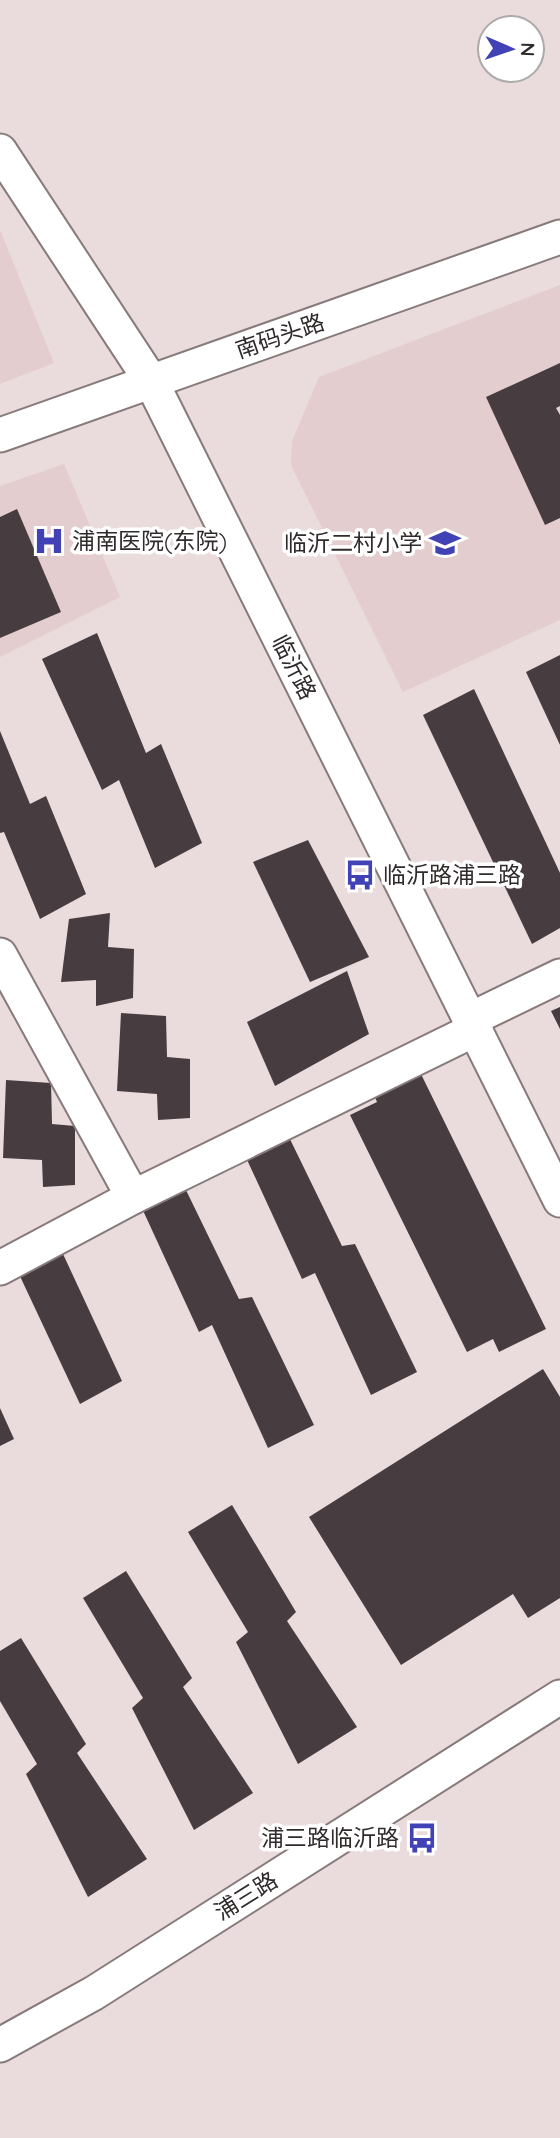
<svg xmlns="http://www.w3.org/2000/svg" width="560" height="2138" viewBox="0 0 560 2138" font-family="Quicksand,'Noto Sans SC',sans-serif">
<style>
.built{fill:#e4cdce}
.building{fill:#473c40}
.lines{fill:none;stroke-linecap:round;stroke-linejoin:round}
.minor-casing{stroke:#877a7a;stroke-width:37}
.minor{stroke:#fff;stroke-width:33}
.labels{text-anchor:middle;stroke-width:7;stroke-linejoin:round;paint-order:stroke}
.street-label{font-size:23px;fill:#302b2b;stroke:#fff}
.poi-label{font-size:23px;fill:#302b2b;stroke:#fff;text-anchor:start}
</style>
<rect width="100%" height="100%" fill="#eadbdc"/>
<!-- built -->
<g class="built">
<path d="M0 230 54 363 0 384Z"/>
<path d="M560 285V620L403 692 291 465 292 441 319 377Z"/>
<path d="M64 464 120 597 0 657V486Z"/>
</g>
<!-- building -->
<g class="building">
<path d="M560 363V406L556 408 560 415V518L545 525 486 397Z"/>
<path d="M17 509 61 612 0 638V517Z"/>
<path d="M97 633 146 753 161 744 202 843 155 868 119 780 102 790 42 659Z"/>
<path d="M560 655V745L526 672Z"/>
<path d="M474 689 560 873V928L532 944 423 715Z"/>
<path d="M0 731 30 804 46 796 86 894 40 919 4 832 0 833Z"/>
<path d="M308 840 369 957 310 982 253 862Z"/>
<path d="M110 913 108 947 134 949 133 998 96 1006V980L61 982 69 919Z"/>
<path d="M347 971 369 1034 275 1086 247 1022Z"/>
<path d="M560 1007V1029L551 1011Z"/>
<path d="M121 1013 166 1016 167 1057 190 1059V1118L158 1120 157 1094 117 1091Z"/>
<path d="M419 1070 546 1329 499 1352 493 1339 467 1352 350 1115 377 1102 373 1092Z"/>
<path d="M6 1080 51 1083 52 1124 75 1126V1185L43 1187 42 1160 3 1158Z"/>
<path d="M287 1133 342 1246 355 1244 417 1372 371 1395 315 1273 302 1279 243 1151Z"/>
<path d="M184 1186 239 1299 252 1297 314 1425 268 1448 212 1325 199 1332 140 1204Z"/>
<path d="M63 1254 122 1381 80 1404 18 1272Z"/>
<path d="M543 1369 560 1397V1598L528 1618 513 1594 401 1665 309 1517Z"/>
<path d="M0 1408 14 1439 0 1446Z"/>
<path d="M232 1505 296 1612 287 1621 357 1727 298 1764 236 1642 248 1632 188 1532Z"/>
<path d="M126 1571 192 1678 183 1687 253 1793 194 1830 132 1708 143 1698 83 1598Z"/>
<path d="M21 1638 86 1744 77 1753 147 1859 88 1897 26 1774 37 1764 0 1701V1651Z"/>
</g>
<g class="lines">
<!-- minor casing -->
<g class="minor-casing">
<g id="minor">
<path d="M0 151 151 381 560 1200"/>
<path d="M0 435 560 237"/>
<path d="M0 955 133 1197"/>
<path d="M471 1019 560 976"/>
<path d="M0 1268 133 1197 476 1029"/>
<path d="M0 2045 94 1993 560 1697"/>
</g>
</g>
<!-- minor -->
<use href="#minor" class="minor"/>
</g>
<!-- icons -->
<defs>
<g id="hospital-bare" transform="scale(2.415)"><path d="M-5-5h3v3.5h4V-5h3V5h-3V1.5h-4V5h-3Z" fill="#4242b7" stroke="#fff" stroke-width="2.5" paint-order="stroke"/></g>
<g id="school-bare" transform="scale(2.415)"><path d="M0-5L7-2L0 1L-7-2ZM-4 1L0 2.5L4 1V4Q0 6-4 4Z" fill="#4242b7" stroke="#fff" stroke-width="2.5" paint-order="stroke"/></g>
<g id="bus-bare" transform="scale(2.415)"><path d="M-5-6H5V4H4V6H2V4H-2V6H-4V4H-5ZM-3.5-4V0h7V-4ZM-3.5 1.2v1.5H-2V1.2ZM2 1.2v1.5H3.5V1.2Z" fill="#4242b7" stroke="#fff" stroke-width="2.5" paint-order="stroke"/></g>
</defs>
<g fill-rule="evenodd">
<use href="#hospital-bare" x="49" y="541"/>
<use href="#school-bare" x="445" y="543"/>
<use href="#bus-bare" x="360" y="875"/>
<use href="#bus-bare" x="422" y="1838"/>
</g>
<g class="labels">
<!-- street labels -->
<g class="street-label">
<text transform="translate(280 336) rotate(-19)" y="8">南码头路</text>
<text transform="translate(294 667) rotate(63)" y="8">临沂路</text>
<text transform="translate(246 1896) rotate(-32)" y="8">浦三路</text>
</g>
<!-- poi labels -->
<g class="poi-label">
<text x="72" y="549">浦南医院(东院)</text>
<text x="422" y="551" text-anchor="end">临沂二村小学</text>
<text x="383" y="883">临沂路浦三路</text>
<text x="399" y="1846" text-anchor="end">浦三路临沂路</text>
</g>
</g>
<!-- north arrow -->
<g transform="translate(511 49) rotate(92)"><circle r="33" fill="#ffffff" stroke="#acaaaa" stroke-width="2"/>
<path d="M0-5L12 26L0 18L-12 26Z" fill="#4242b7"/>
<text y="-10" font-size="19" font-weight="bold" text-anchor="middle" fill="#302b2b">N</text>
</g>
</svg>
